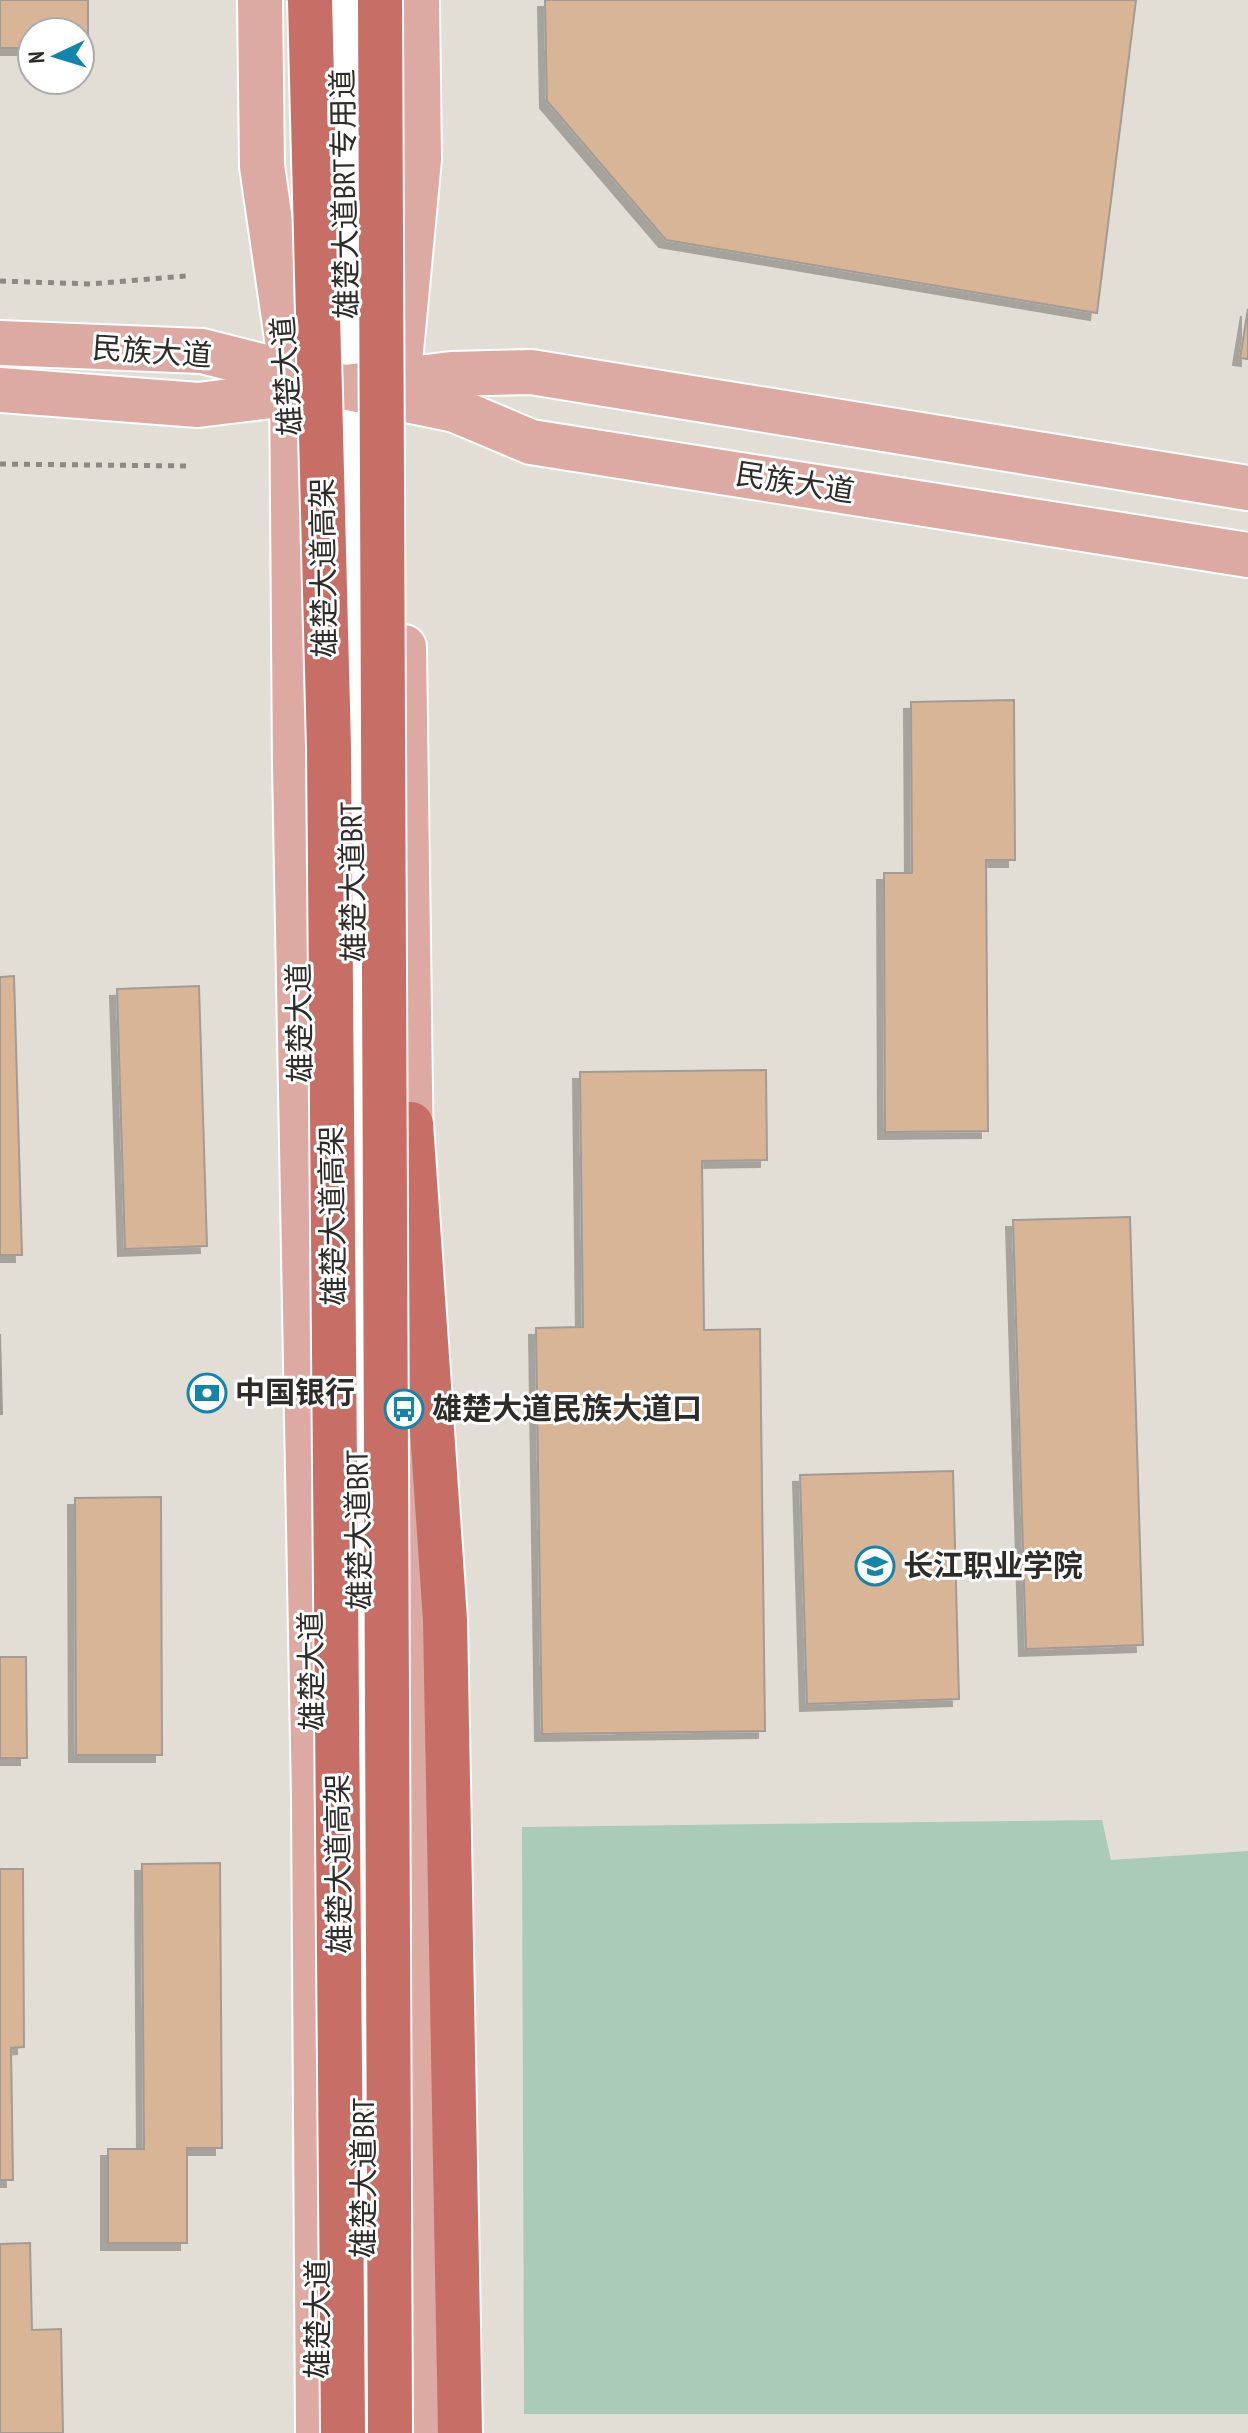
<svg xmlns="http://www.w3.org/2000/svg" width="1248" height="2433" viewBox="0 0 1248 2433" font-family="'PT Sans Narrow','Noto Sans SC',sans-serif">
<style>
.green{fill:#aacbb7}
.building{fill:#d9b598;stroke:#a39b96;stroke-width:2;filter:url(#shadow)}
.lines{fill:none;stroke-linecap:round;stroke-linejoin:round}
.minor-casing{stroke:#97938b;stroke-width:48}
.major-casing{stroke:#fff;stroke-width:48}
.highway-casing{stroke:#fff;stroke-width:48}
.path{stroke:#8c8983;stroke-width:5;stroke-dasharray:6 6;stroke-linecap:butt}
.minor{stroke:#fff;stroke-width:44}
.major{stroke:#dda9a3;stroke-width:44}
.highway{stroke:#c76f66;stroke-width:44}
.highway-bridge-casing{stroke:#fff;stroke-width:48;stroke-linecap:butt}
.highway-bridge{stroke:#c76f66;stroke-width:44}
.labels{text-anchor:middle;stroke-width:6;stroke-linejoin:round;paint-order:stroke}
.street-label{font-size:30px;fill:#2d2c29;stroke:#fff}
.poi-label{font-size:30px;font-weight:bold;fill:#2d2c29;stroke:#fff;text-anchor:start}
</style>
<defs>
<filter id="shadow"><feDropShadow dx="-7" dy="7" stdDeviation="0" flood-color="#0004"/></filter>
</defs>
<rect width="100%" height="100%" fill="#e2ded6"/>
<!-- green -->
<path class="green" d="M1102 1820 1111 1860 1248 1851V2414H524L522 1827Z"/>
<!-- building -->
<g class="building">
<path d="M0 0H88V48H80V32H32V48H0Z"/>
<path d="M545 0H1136L1097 313 666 240 547 101Z"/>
<path d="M1248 309V359L1240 358Z"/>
<path d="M1014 700 1015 860H986L988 1131 885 1132 884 873H912L911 702Z"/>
<path d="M14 976 22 1255H0V977Z"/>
<path d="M199 986 207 1246 125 1249 117 989Z"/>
<path d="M766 1070 767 1160 702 1161 704 1330 760 1329 765 1731 542 1734 536 1328 583 1327 580 1072Z"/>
<path d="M1130 1217 1143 1645 1026 1649 1013 1220Z"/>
<path d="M0 1334 2 1414H0Z"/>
<path d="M953 1471 959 1699 807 1704 800 1475Z"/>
<path d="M161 1497 162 1755H76L75 1498Z"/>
<path d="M0 1657H26L27 1758H0Z"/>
<path d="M220 1863 222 2148H187V2243H108V2149H144L142 1864Z"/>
<path d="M0 1869H23L24 2047 11 2048 13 2180H0Z"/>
<path d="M30 2243 32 2330 61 2329 63 2433H0V2244Z"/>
</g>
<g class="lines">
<!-- minor casing -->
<g class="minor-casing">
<path id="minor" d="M341 0 363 1879 365 2433"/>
</g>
<!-- major casing -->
<g class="major-casing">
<g id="major">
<path d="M260 0 262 166 292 373 295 764 314 1798 318 2433"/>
<path d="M0 343 202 351 348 388 455 410 531 442 1248 555"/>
<path d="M398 383 419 159 417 0"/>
<path d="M0 390 198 405 451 374 531 372 1248 488"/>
<path d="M404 647 411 1163"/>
<path d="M413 1427 418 2433"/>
</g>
</g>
<!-- highway casing -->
<g class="highway-casing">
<path id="highway" d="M411 1124 445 1620 460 2433"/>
</g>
<!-- path -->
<g class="path">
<path d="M0 281 91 284 186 276"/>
<path d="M0 464 186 466"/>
</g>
<!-- minor -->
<use href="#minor" class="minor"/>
<!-- major -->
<use href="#major" class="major"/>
<!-- highway -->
<use href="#highway" class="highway"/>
<!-- highway-bridge casing -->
<g class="highway-bridge-casing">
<g id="highway-bridge">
<path d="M310 0 329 748 343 2433"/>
<path d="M380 0 390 2433"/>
</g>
</g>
<!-- highway-bridge -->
<use href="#highway-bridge" class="highway-bridge"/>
</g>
<!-- icons -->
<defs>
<g id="bank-ring" transform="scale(2)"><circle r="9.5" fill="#fff" stroke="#1185ab" stroke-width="1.5"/><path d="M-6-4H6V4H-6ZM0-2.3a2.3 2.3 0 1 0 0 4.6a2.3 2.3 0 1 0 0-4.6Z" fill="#1185ab"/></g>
<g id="bus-ring" transform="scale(2)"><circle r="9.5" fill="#fff" stroke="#1185ab" stroke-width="1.5"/><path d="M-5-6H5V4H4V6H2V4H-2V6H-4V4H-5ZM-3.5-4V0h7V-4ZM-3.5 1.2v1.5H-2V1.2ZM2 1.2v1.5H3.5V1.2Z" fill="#1185ab"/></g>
<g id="university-ring" transform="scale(2)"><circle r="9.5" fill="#fff" stroke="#1185ab" stroke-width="1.5"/><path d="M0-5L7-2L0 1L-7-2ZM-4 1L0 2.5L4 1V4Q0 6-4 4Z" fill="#1185ab"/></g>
</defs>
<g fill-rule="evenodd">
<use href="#bank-ring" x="207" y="1393"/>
<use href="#bus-ring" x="404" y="1409"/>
<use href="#university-ring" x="875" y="1566"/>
</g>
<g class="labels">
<!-- street labels -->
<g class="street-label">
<text transform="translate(345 194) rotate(-91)" y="10">雄楚大道BRT专用道</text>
<text transform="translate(152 352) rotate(4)" y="10">民族大道</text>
<text transform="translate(287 376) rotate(-94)" y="10">雄楚大道</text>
<text transform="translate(795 483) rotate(9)" y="10">民族大道</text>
<text transform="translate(324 568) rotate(-91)" y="10">雄楚大道高架</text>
<text transform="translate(353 882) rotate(-91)" y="10">雄楚大道BRT</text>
<text transform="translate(300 1023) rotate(-91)" y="10">雄楚大道</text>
<text transform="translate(333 1216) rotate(-91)" y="10">雄楚大道高架</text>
<text transform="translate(359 1530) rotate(-91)" y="10">雄楚大道BRT</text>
<text transform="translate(312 1671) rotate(-91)" y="10">雄楚大道</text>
<text transform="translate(339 1864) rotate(-91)" y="10">雄楚大道高架</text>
<text transform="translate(364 2178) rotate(-90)" y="10">雄楚大道BRT</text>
<text transform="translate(318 2319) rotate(-90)" y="10">雄楚大道</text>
</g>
<!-- poi labels -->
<g class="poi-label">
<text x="235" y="1403">中国银行</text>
<text x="432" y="1419">雄楚大道民族大道口</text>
<text x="903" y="1576">长江职业学院</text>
</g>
</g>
<!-- north arrow -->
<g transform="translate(56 56) rotate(266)"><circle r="38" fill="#ffffff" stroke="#ababa9" stroke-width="2"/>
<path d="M0-6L14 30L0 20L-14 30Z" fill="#1185ab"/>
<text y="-12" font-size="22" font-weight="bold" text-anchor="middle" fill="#2d2c29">N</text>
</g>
</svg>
